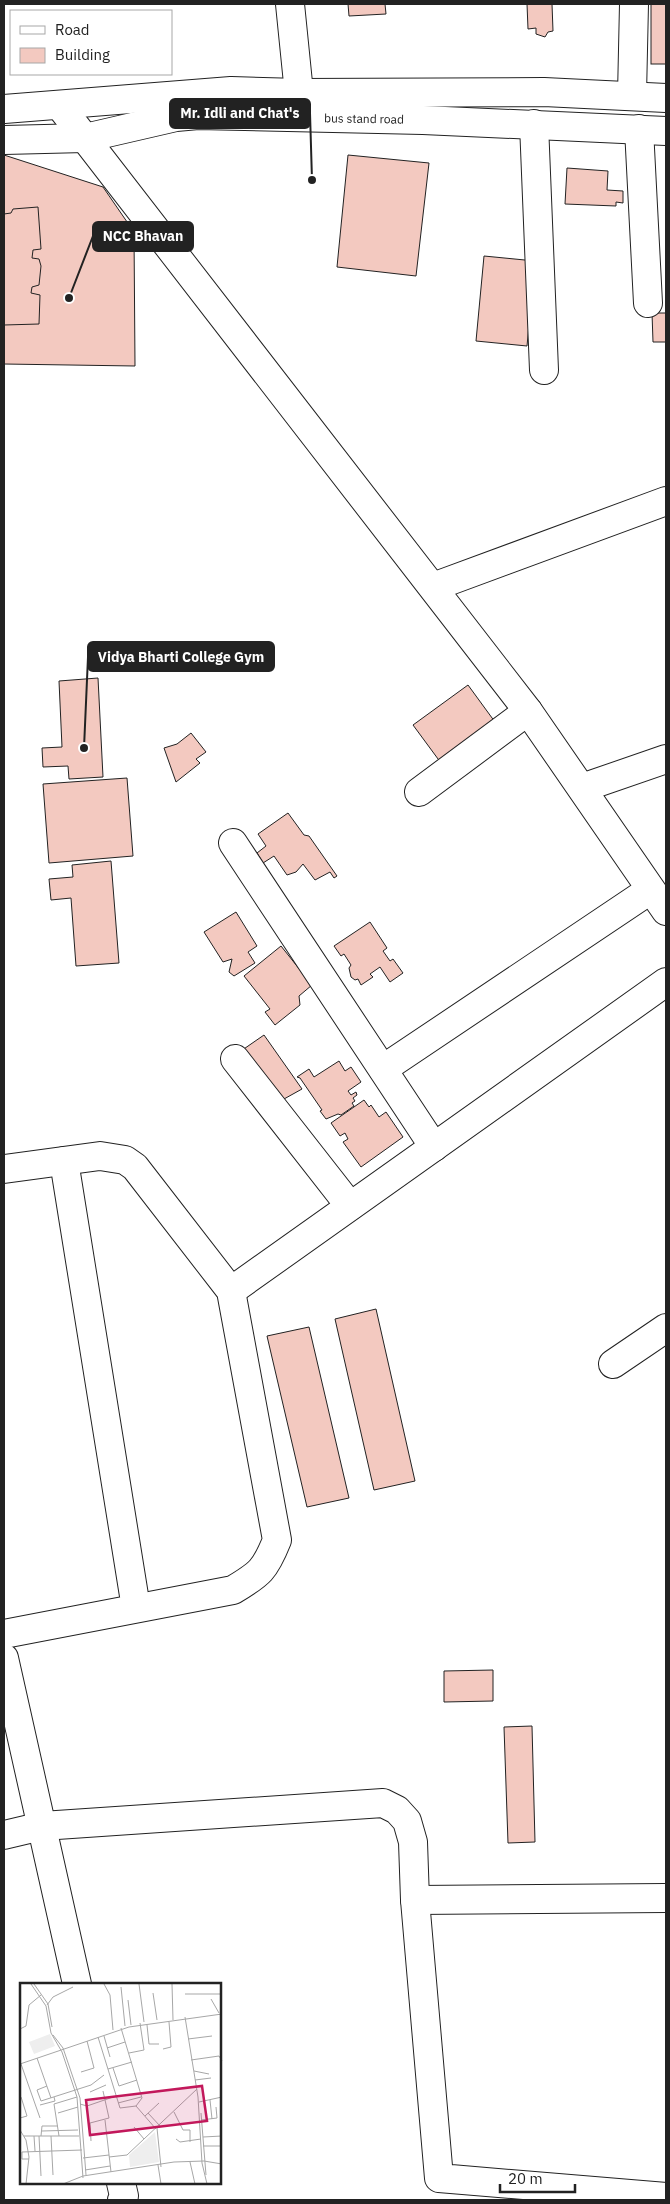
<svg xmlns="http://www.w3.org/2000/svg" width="670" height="2204" viewBox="0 0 670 2204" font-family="'IBM Plex Sans',sans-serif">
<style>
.building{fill:#f3c9c0;stroke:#222}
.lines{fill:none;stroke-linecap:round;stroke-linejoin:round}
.minor-casing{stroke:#222;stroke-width:30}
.minor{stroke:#fff;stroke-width:28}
.labels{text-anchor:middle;stroke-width:4;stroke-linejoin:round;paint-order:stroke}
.street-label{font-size:12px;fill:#222;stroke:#fff}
.inset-road{fill:none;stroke:#a7a7a7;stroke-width:1}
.view{fill:#c2185b;fill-opacity:0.15;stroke:#c2185b;stroke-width:2.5}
.inset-edge{fill:none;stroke:#222;stroke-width:2.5}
.leader{fill:none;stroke:#222;stroke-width:2}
.callout-dot{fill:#222;stroke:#fff;stroke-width:2}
.callout{fill:#222;stroke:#222;stroke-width:2}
.callout-label{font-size:14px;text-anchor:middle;font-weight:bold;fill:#fff}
</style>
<rect width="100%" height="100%" fill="#fff"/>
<!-- building -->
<g class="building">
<path d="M348 4H385L386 14 349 16Z"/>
<path d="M527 4H552L553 31 548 32 545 37 536 34V28L528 29Z"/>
<rect x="651" y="4" width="15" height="60"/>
<path d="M4 155 103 187 134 232 135 366 4 364Z"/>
<path d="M348 155 429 163 416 276 337 267Z"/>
<path d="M567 168 608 171 607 190 623 191V203L616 202V206L565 204Z"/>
<path d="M38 207 41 249 33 250 32 258 39 259 41 266 39 285 32 287 31 293 40 295 39 324 4 325V214L11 213 13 209Z"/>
<path d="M484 256 535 261 527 346 476 341Z"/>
<path d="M652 313H666V342H653Z"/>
<path d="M98 678 103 777 69 779 68 766 43 767 42 748 62 747 59 681Z"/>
<path d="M468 685 495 722 441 763 413 725Z"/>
<path d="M191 733 206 752 196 759 200 763 176 782 164 748 177 744Z"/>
<path d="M127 778 133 856 49 863 43 784Z"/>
<path d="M288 813 304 835 309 836 337 876 334 878 330 872 315 880 303 864 296 872 287 875 274 856 263 863 257 853 266 846 258 834Z"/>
<path d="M111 861 119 963 76 966 71 898 51 900 49 879 73 877 72 865Z"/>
<path d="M236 912 257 946 248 952 255 963 234 976 229 972 232 959 223 962 204 932Z"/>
<path d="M370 922 387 948 383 951 390 961 393 959 403 973 390 982 380 967 370 974 373 977 361 985 358 979 355 980 351 977 349 968 351 965 344 954 341 956 334 946Z"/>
<path d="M281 946 312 985 299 996 300 1005 275 1025 265 1012 270 1009 244 976Z"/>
<path d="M264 1035 302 1089 275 1104 238 1053Z"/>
<path d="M339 1061 345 1071 351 1067 361 1082 348 1091 351 1095 356 1092 357 1095 353 1098 355 1101 352 1103 354 1106 341 1115 338 1114 326 1119 320 1111 322 1110 300 1078 297 1077 309 1069 314 1077Z"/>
<path d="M364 1100 369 1107 371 1105 379 1117 386 1112 403 1137 361 1167 343 1142 348 1139 345 1133 340 1136 331 1123Z"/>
<path d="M376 1309 415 1481 374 1490 335 1319Z"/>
<path d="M309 1327 349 1498 307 1507 267 1336Z"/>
<path d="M493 1670V1701L444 1702V1671Z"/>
<path d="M532 1726 535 1842 508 1843 504 1727Z"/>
</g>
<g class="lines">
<!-- minor casing -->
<g class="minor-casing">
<g id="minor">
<path d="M290 4 299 93"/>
<path d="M632 95 634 4"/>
<path d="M60 106 528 711 666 911"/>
<path d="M4 109 231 91 299 93 544 92 666 98"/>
<path d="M534 124 544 370"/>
<path d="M639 129 648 303"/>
<path d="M4 140 85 138 176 117 198 115 423 120 666 131"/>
<path d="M433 587 666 501"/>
<path d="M582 788 666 759"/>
<path d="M419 792 528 711"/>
<path d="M233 843 434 1147"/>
<path d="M235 1059 350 1206"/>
<path d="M383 1069 650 890"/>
<path d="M64 1161 136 1608"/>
<path d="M4 1169 100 1156 125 1160 135 1167 231 1291 277 1540C265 1570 260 1574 233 1590L4 1634"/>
<path d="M231 1291 666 982"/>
<path d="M613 1364 666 1328"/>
<path d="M4 1658 77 1984"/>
<path d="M4 1835 42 1826 383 1803 397 1810 407 1821 413 1842 415 1900 439 2178 666 2197"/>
<path d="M415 1900 666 1898"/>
<path d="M121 2183 124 2196 122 2200"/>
</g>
</g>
<!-- minor -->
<use href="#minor" class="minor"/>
</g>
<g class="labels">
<!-- street labels -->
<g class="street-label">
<text transform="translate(364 119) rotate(1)" y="4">bus stand road</text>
</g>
</g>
<!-- overview -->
<g transform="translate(20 1983)">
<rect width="201" height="201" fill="#fff"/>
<path d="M30 51 35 63 14 71 9 59ZM135 149 139 179 110 184 109 172Z" fill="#eee"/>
<path class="inset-road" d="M11 1 26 23 31 50 42 69 57 114 63 195M14 1 28 21 32 44M84 1 90 12 93 47M119 1 124 39M152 1 153 37M101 4 105 43M133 10 137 37M165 11H202M191 16 199 30M108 17 111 42M27 22 33 14 53 4M165 34 178 114 182 180 187 201M127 42 129 61H139M0 46 6 43 9 22 21 12M33 52 43 65 60 115 66 192M84 53 90 74M78 54 100 125 116 123 122 115 101 45M168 56 192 53M87 65 105 59M143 66 151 64 149 39M109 70 124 67 120 40M17 75 31 115M171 77 199 73 202 78M0 81 109 44 202 31M1 81 20 135M93 85 99 103 117 97M88 86 112 79M174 88 189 91M61 89 74 85 67 58M175 97 191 95M27 103 17 107 21 118 71 102 84 92M70 109 86 102M190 117 192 136M179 119 202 114M98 120 121 114M60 121 67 123 96 113M20 122 35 118 34 114M116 123 136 146M154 129 163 147H170V159M38 130 58 124M128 130 140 143M181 130 186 192M125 133 139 120M0 135 7 133 1 114M85 137 91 189M181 137 197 135 196 124M114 144 124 156M137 145 141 184M0 147 6 157 9 174 6 201M22 148 58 147M4 153H59M14 153 15 168M19 153 21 193M21 153 22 143H38M31 153 33 192M39 153 34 121 57 114M183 154 202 153M156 156 160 159 181 156M71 158 70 140 89 135 83 108M183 163H202M89 174 107 172 177 106M63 175 89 172M9 176H2V169L62 167M184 178 202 181M170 179 175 201M138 182 141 201M65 187 90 183M43 201 63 193 154 179 184 178"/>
<path class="view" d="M182 103 187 138 70 152 66 117Z"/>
<rect width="201" height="201" class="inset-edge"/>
</g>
<!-- callouts -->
<path class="leader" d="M312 180L310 113M69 298L93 236M84 748L88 657"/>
<g class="callout-dot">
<circle cx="312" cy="180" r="5"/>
<circle cx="69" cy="298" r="5"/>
<circle cx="84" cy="748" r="5"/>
</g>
<g class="callout">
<rect x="170" y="99" width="140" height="29" rx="5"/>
<rect x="93" y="222" width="100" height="29" rx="5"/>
<rect x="88" y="642" width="186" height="29" rx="5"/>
</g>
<g class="callout-label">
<text x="240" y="118">Mr. Idli and Chat's</text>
<text x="143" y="241">NCC Bhavan</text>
<text x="181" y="662">Vidya Bharti College Gym</text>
</g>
<!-- border -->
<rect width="670" height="2204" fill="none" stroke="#222222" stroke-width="10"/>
<!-- legend -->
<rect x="10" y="10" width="162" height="65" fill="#ffffff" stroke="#a7a7a7"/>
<rect x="20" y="26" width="25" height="8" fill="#ffffff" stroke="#a7a7a7"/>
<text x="55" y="35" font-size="15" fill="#222222">Road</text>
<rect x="20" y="48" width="25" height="15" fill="#f3c9c0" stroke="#a7a7a7"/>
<text x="55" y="60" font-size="15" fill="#222222">Building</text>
<!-- scale -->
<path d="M500 2184v8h75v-8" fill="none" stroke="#222222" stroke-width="2.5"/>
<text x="508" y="2184" font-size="15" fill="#222222" stroke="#ffffff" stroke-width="4" paint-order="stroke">20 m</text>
</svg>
